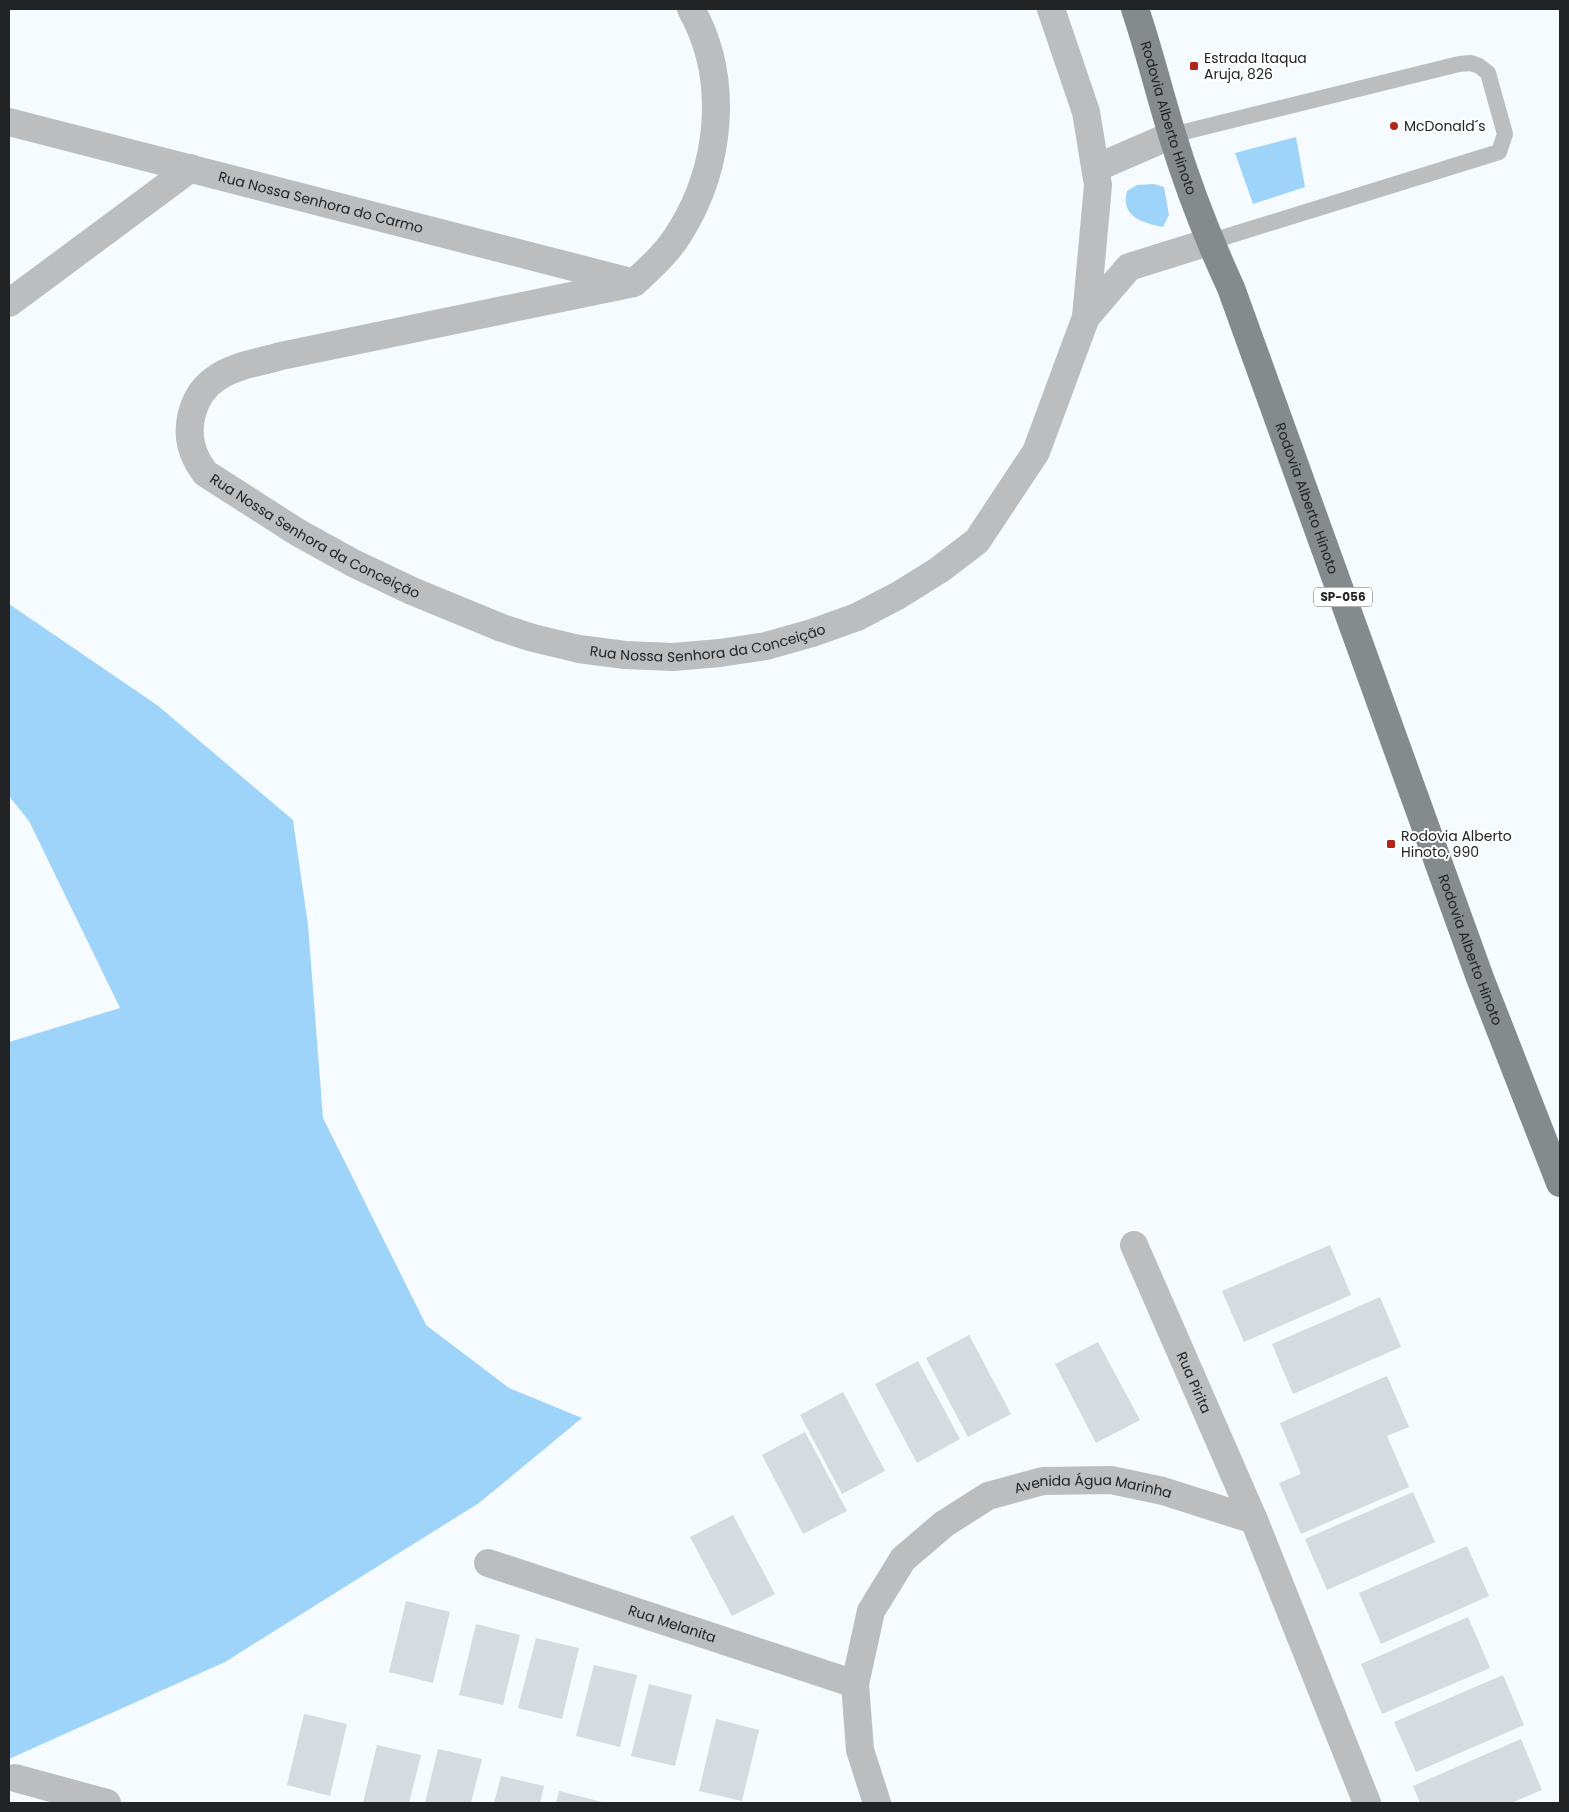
<svg xmlns="http://www.w3.org/2000/svg" width="1569" height="1812" viewBox="0 0 1569 1812" font-family="Poppins,sans-serif">
<style>
.green{fill:#9fd4fa}
.building{fill:#d5dbdf}
.lines{fill:none;stroke-linecap:round;stroke-linejoin:round}
.lane{stroke:#bbbdbf;stroke-width:16}
.street{stroke:#bbbdbf;stroke-width:28}
.primary{stroke:#858a8d;stroke-width:28}
.poi-dot{fill:#b32519;stroke:#fff;stroke-width:2}
.labels{text-anchor:middle;stroke-width:4;stroke-linejoin:round;paint-order:stroke}
.shield{fill:#fff;stroke:#646566;stroke-width:1}
.shield-label{font-size:12px;font-weight:bold;fill:#212324}
.poi-label{font-size:14px;fill:#212324;stroke:#fff;text-anchor:start}
.street-label{font-size:14px;fill:#212324;stroke:#fff}
</style>
<rect width="100%" height="100%" fill="#f5fbff"/>
<!-- green -->
<g class="green">
<path d="M1296 137 1305 187 1253 204 1235 153Z"/>
<path d="M1154 184 1164 187 1169 215 1163 227C1143 223 1120 217 1127 191L1137 185Z"/>
<path d="M9 604 157 705 293 820 308 925 323 1118 426 1325 509 1388 582 1418 479 1503 225 1662 9 1759V1042L120 1008 29 821 9 796Z"/>
</g>
<!-- building -->
<g class="building">
<path d="M1330 1245 1351 1295 1244 1342 1222 1291Z"/>
<path d="M1380 1297 1401 1347 1293 1394 1272 1344Z"/>
<path d="M969 1335 1011 1414 968 1437 926 1358Z"/>
<path d="M1098 1342 1140 1420 1096 1443 1055 1364Z"/>
<path d="M918 1361 960 1439 917 1463 875 1384Z"/>
<path d="M1387 1376 1409 1427 1387 1436 1409 1487 1301 1534 1279 1483 1301 1474 1280 1423Z"/>
<path d="M843 1392 885 1471 842 1494 800 1415Z"/>
<path d="M805 1432 847 1511 803 1534 762 1455Z"/>
<path d="M1413 1492 1435 1542 1327 1590 1305 1539Z"/>
<path d="M733 1515 775 1594 732 1616 690 1537Z"/>
<path d="M1467 1546 1489 1596 1381 1644 1359 1593Z"/>
<path d="M406 1601 450 1612 433 1683 389 1672Z"/>
<path d="M1468 1617 1490 1668 1382 1714 1361 1664Z"/>
<path d="M476 1624 520 1635 503 1705 459 1695Z"/>
<path d="M536 1638 579 1648 562 1719 518 1708Z"/>
<path d="M594 1665 637 1675 620 1747 576 1736Z"/>
<path d="M1503 1675 1524 1725 1416 1772 1394 1722Z"/>
<path d="M649 1684 692 1695 675 1766 631 1756Z"/>
<path d="M304 1714 347 1724 330 1796 287 1785Z"/>
<path d="M716 1719 759 1730 742 1801 699 1791Z"/>
<path d="M1521 1739 1542 1790 1511 1803H1420L1413 1786Z"/>
<path d="M377 1745 421 1755 409 1803H363Z"/>
<path d="M438 1749 482 1759 471 1803H425Z"/>
<path d="M501 1776 544 1786 540 1803H494Z"/>
<path d="M559 1791 602 1802V1803H556Z"/>
</g>
<g class="lines">
<!-- lane -->
<path class="lane" d="M1172 135 1459 64 1471 63 1479 66 1488 73 1505 134 1499 152 1209 242"/>
<!-- street -->
<g class="street">
<path id="s1" d="M691 9C730 78 721 166 680 232 668 252 651 267 634 283L281 356C261 362 236 365 218 377 191 394 182 432 197 460 199 465 203 469 205 473L297 532 353 563 412 591 502 628 533 638 579 649 625 655 673 657 720 653 766 646 812 633 857 617 899 595 939 570 977 541 1036 452 1086 317 1098 185 1086 112 1051 9"/>
<path id="s2" d="M9 122 627 281"/>
<path d="M1096 168 1172 135"/>
<path d="M9 303 191 168"/>
<path d="M1086 317 1129 267 1209 242"/>
<path id="s3" d="M1134 1245 1254 1520 1367 1803"/>
<path id="s4" d="M488 1563 855 1684"/>
<path d="M15 1778 107 1803"/>
<path id="s5" d="M877 1803 860 1750 855 1684 871 1611 903 1559 944 1524 988 1496 1043 1481 1111 1480 1163 1491 1254 1520"/>
</g>
<!-- primary -->
<path class="primary" id="s6" d="M1135 9C1149 50 1159 92 1172 134 1188 187 1208 238 1231 288L1480 978 1560 1183"/>
</g>
<!-- markers -->
<g class="poi-dot">
<rect x="1189" y="61" width="10" height="10" rx="2.5"/>
<circle cx="1394" cy="126" r="5"/>
<rect x="1386" y="839" width="10" height="10" rx="2.5"/>
</g>
<g class="labels">
<!-- shield labels -->
<rect class="shield" x="1314" y="587.5" width="58" height="19" rx="4"/>
<g class="shield-label">
<text x="1343" y="601">SP-056</text>
</g>
<!-- poi labels -->
<g class="poi-label">
<text x="1204" y="63">Estrada Itaqua<tspan x="1204" dy="16">Aruja, 826</tspan></text>
<text x="1404" y="131">McDonald´s</text>
<text x="1401" y="841">Rodovia Alberto<tspan x="1401" dy="16">Hinoto, 990</tspan></text>
</g>
<!-- street labels -->
<g class="street-label">
<text dy="5" stroke="none"><textPath href="#s6" startOffset="114">Rodovia Alberto Hinoto</textPath></text>
<text dy="5" stroke="none"><textPath href="#s2" startOffset="322">Rua Nossa Senhora do Carmo</textPath></text>
<text dy="5" stroke="none"><textPath href="#s6" startOffset="519">Rodovia Alberto Hinoto</textPath></text>
<text dy="5" stroke="none"><textPath href="#s1" startOffset="966">Rua Nossa Senhora da Conceição</textPath></text>
<text dy="5" stroke="none"><textPath href="#s1" startOffset="1385">Rua Nossa Senhora da Conceição</textPath></text>
<text dy="5" stroke="none"><textPath href="#s6" startOffset="999">Rodovia Alberto Hinoto</textPath></text>
<text dy="5" stroke="none"><textPath href="#s3" startOffset="150">Rua Pirita</textPath></text>
<text dy="5" stroke="none"><textPath href="#s5" startOffset="471">Avenida Água Marinha</textPath></text>
<text dy="5" stroke="none"><textPath href="#s4" startOffset="194">Rua Melanita</textPath></text>
</g>
</g>
<!-- border -->
<rect width="1569" height="1812" fill="none" stroke="#212324" stroke-width="20"/>
</svg>
